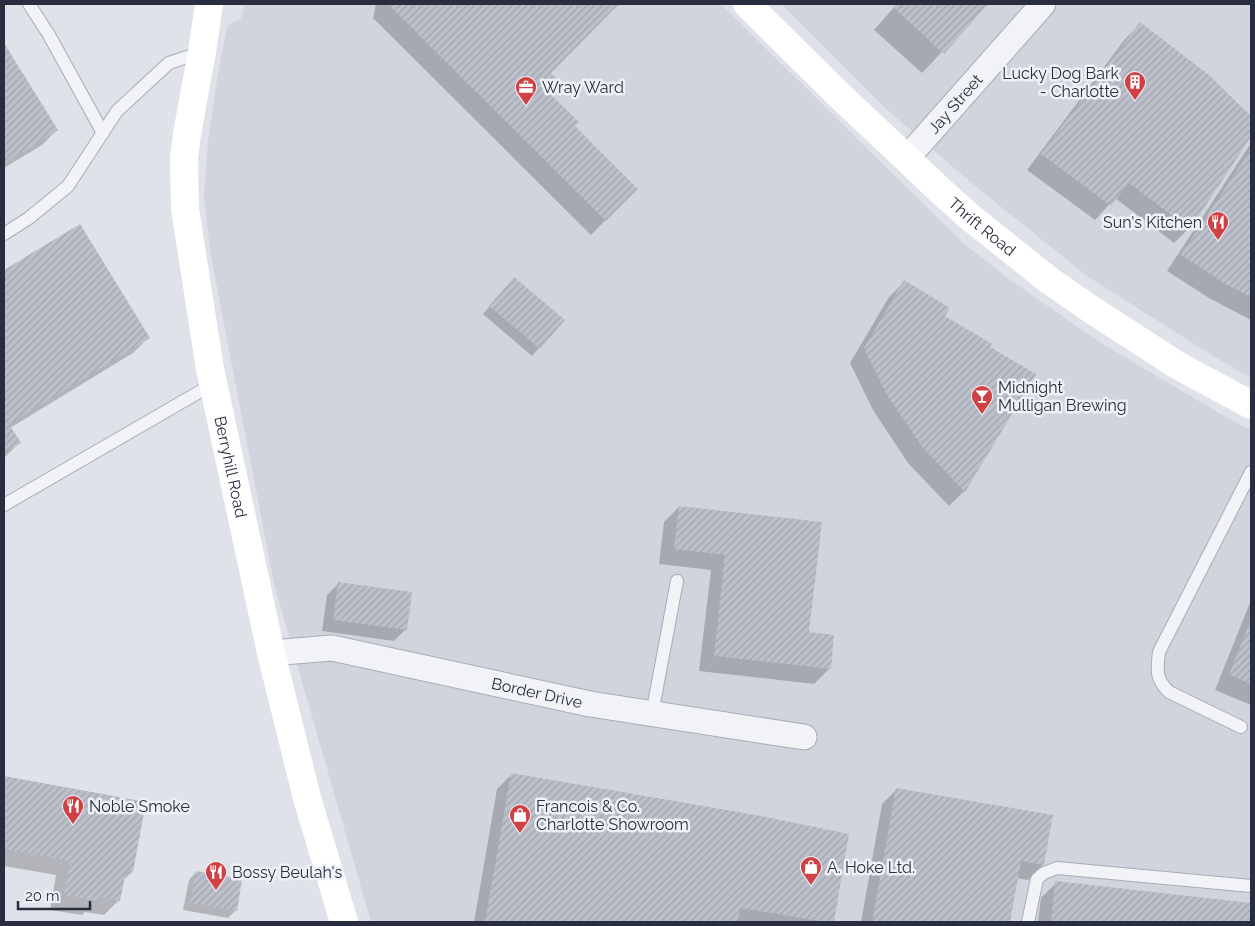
<svg xmlns="http://www.w3.org/2000/svg" width="1255" height="926" viewBox="0 0 1255 926" font-family="Raleway,sans-serif">
<style>
.built{fill:#d1d4dd}
.shadow{fill:#0003}
.building{fill:url(#building-hatch)}
.lines{fill:none;stroke-linecap:round;stroke-linejoin:round}
.lane-casing{stroke:#a8acb6;stroke-width:14}
.street-casing{stroke:#a8acb6;stroke-width:27}
.lane{stroke:#f2f3f7;stroke-width:12}
.street{stroke:#f2f3f7;stroke-width:25}
.secondary{stroke:#fff;stroke-width:28}
.labels{text-anchor:middle;stroke-width:5;stroke-linejoin:round;paint-order:stroke}
.poi-label{font-size:16px;fill:#282e40;stroke:#eef1f6;text-anchor:start}
.street-label{font-size:16px;fill:#282e40;stroke:#eef1f6}
</style>
<defs>
<pattern id="building-hatch" width="6" height="6" patternUnits="userSpaceOnUse" patternTransform="scale(1.25)"><rect width="6" height="6" fill="#bcc0cb"/><path d="M-1 1l2-2M0 6l6-6M5 7l2-2" fill="none" stroke="#a2a5af"/></pattern>
</defs>
<rect width="100%" height="100%" fill="#dfe2e8"/>
<!-- built -->
<g class="built">
<path d="M245 4H721L963 243 1009 279 1101 343 1231 420 1251 430V922H371L274 584 210 251 204 197 208 141 217 80 227 26 241 18Z"/>
<path d="M781 4H1251V378L1210 354 1087 276 974 185 885 108Z"/>
</g>
<!-- shadow -->
<g class="shadow">
<path d="M376 4H618L549 73 543 89 573 126 636 189 591 235 373 18Z"/>
<path d="M897 4H987L922 73 874 30Z"/>
<path d="M1140 24 1209 76 1251 117V135L1189 228 1174 243 1115 198 1095 220 1027 170 1125 39Z"/>
<path d="M4 45 57 130 42 145 4 168Z"/>
<path d="M1251 143V320L1209 298 1167 271Z"/>
<path d="M80 226 148 338 133 353 10 428 20 442 4 458V272Z"/>
<path d="M904 282 944 316 988 347 1034 375 964 491 949 506 908 463 873 410 850 363 889 297Z"/>
<path d="M507 286 564 320 532 356 483 314Z"/>
<path d="M679 507 808 633 833 636 829 669 814 684 699 671 711 570 659 564 664 522Z"/>
<path d="M339 583 406 629 394 641 322 631 327 595Z"/>
<path d="M1251 600V705L1215 690Z"/>
<path d="M512 774 848 835 833 922H474L497 789Z"/>
<path d="M4 778 144 803 132 872 122 881 119 900 104 915 85 912 82 915 50 910 56 875 4 866Z"/>
<path d="M897 789 1043 865 1028 880 1016 878 1008 922H861L882 804Z"/>
<path d="M196 872 241 880 235 911 228 918 183 910 189 880Z"/>
<path d="M1056 883 1251 904V922H1038L1041 898Z"/>
</g>
<!-- building -->
<g class="building">
<path d="M388 4H619L551 73 556 78 545 89 579 122 575 126 638 189 606 221Z"/>
<path d="M898 4H988L944 54 894 8Z"/>
<path d="M1140 22 1209 75 1251 116V137L1190 229 1129 183 1111 206 1041 154Z"/>
<path d="M4 43 58 130 4 164Z"/>
<path d="M1251 149V297L1224 283 1181 255Z"/>
<path d="M80 224 150 338 9 424 21 443 4 453V270Z"/>
<path d="M514 277 565 320 540 349 489 306Z"/>
<path d="M904 280 950 308 945 316 992 344 990 347 1036 374 965 492 923 448 887 395 864 348Z"/>
<path d="M679 506 822 522 809 632 834 635 831 669 714 656 725 555 674 549Z"/>
<path d="M338 582 412 592 407 630 333 620Z"/>
<path d="M1251 619V684L1229 675Z"/>
<path d="M511 773 756 815 849 834 834 922H826L740 908 738 922H485Z"/>
<path d="M4 776 146 802 133 872 126 871 120 901 98 897V901L64 895 70 861 4 849Z"/>
<path d="M896 788 1053 815 1044 865 1021 861 1010 922H872Z"/>
<path d="M196 871 242 879 237 911 190 903Z"/>
<path d="M1055 881 1251 903V922H1051Z"/>
</g>
<g class="lines">
<!-- lane casing -->
<g class="lane-casing">
<g id="lane">
<path d="M29 4 49 35 103 133"/>
<path d="M4 234 29 218 68 186 117 111 169 63 202 52"/>
<path d="M4 505 213 384"/>
<path d="M652 714 677 581"/>
<path d="M1241 727 1169 692C1155 678 1157 670 1159 652L1251 472"/>
<path d="M1028 922 1037 879 1044 873 1057 868 1251 886"/>
</g>
</g>
<!-- street casing -->
<g class="street-casing">
<g id="street">
<path id="s1" d="M906 159 1043 4"/>
<path id="s2" d="M271 653 332 648 590 704 804 737"/>
</g>
</g>
<!-- lane -->
<use href="#lane" class="lane"/>
<!-- street -->
<use href="#street" class="street"/>
<!-- secondary -->
<g class="secondary">
<path id="s3" d="M209 4 202 52 187 134 184 159 185 209 210 369 271 653 307 798 344 922"/>
<path id="s4" d="M747 4 836 92 944 194 971 218 1050 281 1092 310 1177 365 1251 405"/>
</g>
</g>
<!-- icons -->
<defs>
<g id="building-pin" transform="scale(1.125)"><path d="M0 17L-7.5 6A9.5 9.5 0 1 1 7.5 6Z" fill="#d04146" stroke="#eef1f6"/><path d="M-4-6H4V6H1V3H-1V6H-4ZM-2.5-4.3h1.7v1.8h-1.7ZM.8-4.3h1.7v1.8H.8ZM-2.5-1h1.7V.8h-1.7ZM.8-1h1.7V.8H.8Z" fill="#fff"/></g>
<g id="office-pin" transform="scale(1.125)"><path d="M0 17L-7.5 6A9.5 9.5 0 1 1 7.5 6Z" fill="#d04146" stroke="#eef1f6"/><path d="M-6-3h4V-5.5h4V-3h4V5H-6ZM-1-4.5V-3h2v-1.5ZM-6 0V1H6V0Z" fill="#fff"/></g>
<g id="restaurant-pin" transform="scale(1.125)"><path d="M0 17L-7.5 6A9.5 9.5 0 1 1 7.5 6Z" fill="#d04146" stroke="#eef1f6"/><path d="M-5-6h1v4h1v-4h1v4h1v-4h1v5L-1.5 .5V6h-2V.5L-5-1ZM5-6V6H3V1.5H1.5Q1.5-4 5-6Z" fill="#fff"/></g>
<g id="bar-pin" transform="scale(1.125)"><path d="M0 17L-7.5 6A9.5 9.5 0 1 1 7.5 6Z" fill="#d04146" stroke="#eef1f6"/><path d="M-6-5H6L.8 .8V4.5H3.5V6h-7V4.5H-.8V.8Z" fill="#fff"/></g>
<g id="shop-pin" transform="scale(1.125)"><path d="M0 17L-7.5 6A9.5 9.5 0 1 1 7.5 6Z" fill="#d04146" stroke="#eef1f6"/><path d="M-5-2.5h2.3a2.7 3.5 0 0 1 5.4 0H5L5.5 6h-11ZM-1.5-2.5h3a1.5 2.3 0 0 0-3 0Z" fill="#fff"/></g>
</defs>
<g fill-rule="evenodd">
<use href="#building-pin" x="1135" y="82"/>
<use href="#office-pin" x="526" y="87"/>
<use href="#restaurant-pin" x="1218" y="222"/>
<use href="#bar-pin" x="982" y="396"/>
<use href="#restaurant-pin" x="73" y="806"/>
<use href="#shop-pin" x="520" y="815"/>
<use href="#shop-pin" x="811" y="867"/>
<use href="#restaurant-pin" x="216" y="872"/>
</g>
<g class="labels">
<!-- poi labels -->
<g class="poi-label">
<text x="1119" y="79" text-anchor="end">Lucky Dog Bark<tspan x="1119" dy="18">- Charlotte</tspan></text>
<text x="542" y="93">Wray Ward</text>
<text x="1202" y="228" text-anchor="end">Sun's Kitchen</text>
<text x="998" y="393">Midnight<tspan x="998" dy="18">Mulligan Brewing</tspan></text>
<text x="89" y="812">Noble Smoke</text>
<text x="536" y="812">Francois &amp; Co.<tspan x="536" dy="18">Charlotte Showroom</tspan></text>
<text x="827" y="873">A. Hoke Ltd.</text>
<text x="232" y="878">Bossy Beulah's</text>
</g>
<!-- street labels -->
<g class="street-label">
<text dy="6" stroke="none"><textPath href="#s1" startOffset="74">Jay Street</textPath></text>
<text dy="6" stroke="none"><textPath href="#s4" startOffset="324">Thrift Road</textPath></text>
<text dy="6" stroke="none"><textPath href="#s3" startOffset="469">Berryhill Road</textPath></text>
<text dy="6" stroke="none"><textPath href="#s2" startOffset="271">Border Drive</textPath></text>
</g>
</g>
<!-- border -->
<rect width="1255" height="926" fill="none" stroke="#282e40" stroke-width="10"/>
<!-- scale -->
<path d="M18 901v8h72v-8" fill="none" stroke="#282e40" stroke-width="2.5"/>
<text x="25" y="901" font-size="15" fill="#282e40" stroke="#eef1f6" stroke-width="4" paint-order="stroke">20 m</text>
</svg>
